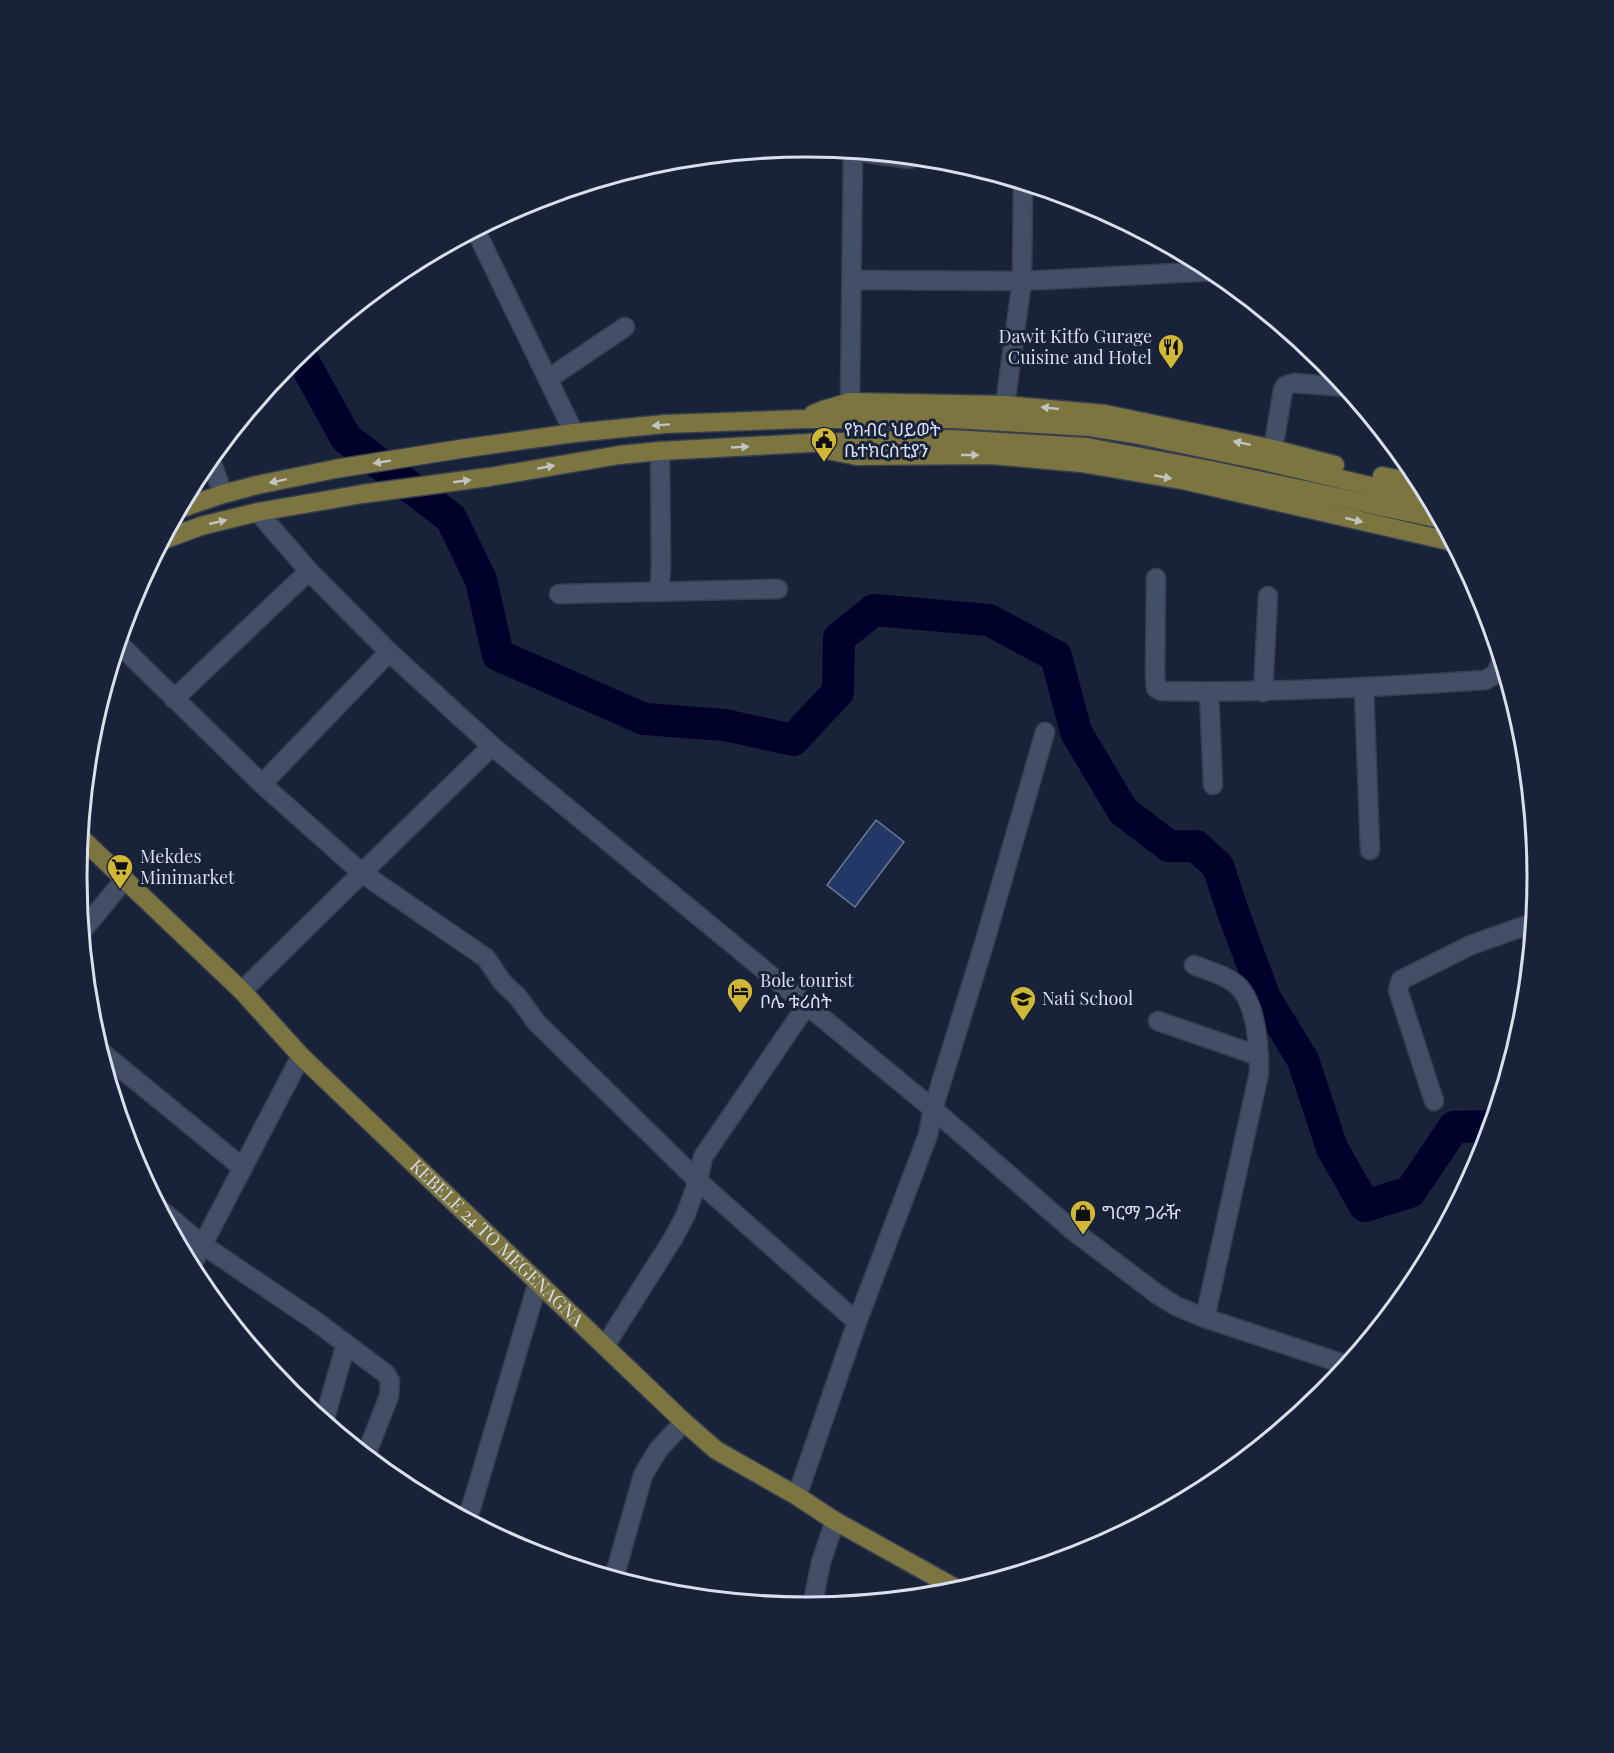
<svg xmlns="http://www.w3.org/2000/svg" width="1614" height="1753" viewBox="0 0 1614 1753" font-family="'Playfair Display','Noto Sans Ethiopic',serif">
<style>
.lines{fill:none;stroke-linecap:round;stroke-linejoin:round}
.river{stroke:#00012b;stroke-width:32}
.building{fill:#233867;stroke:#6c7a94;stroke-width:1.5}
.minor-casing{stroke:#373e50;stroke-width:21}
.major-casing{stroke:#373e50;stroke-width:21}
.minor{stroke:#434f67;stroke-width:18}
.major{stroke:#7d753f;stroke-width:18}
.oneway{fill:#c1c4c2}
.labels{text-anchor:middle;stroke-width:6;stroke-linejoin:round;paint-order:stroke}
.poi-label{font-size:18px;fill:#d8dfee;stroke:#182238;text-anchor:start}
.street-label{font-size:18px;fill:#d8dfee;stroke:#182238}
.rim{fill:none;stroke:#d8dfee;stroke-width:3}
</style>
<rect width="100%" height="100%" fill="#182238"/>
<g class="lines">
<!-- river -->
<path class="river" d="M299 353 346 438 451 518 481 580 498 655 644 719 725 725 793 740 838 692 839 638 874 610 989 620 1056 656 1076 732 1123 811 1169 846H1196L1218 866 1233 912 1265 998 1303 1060 1332 1148 1365 1206 1410 1192 1454 1127 1491 1126"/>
</g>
<!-- building -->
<path class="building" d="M876 820 904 842 855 907 827 885Z"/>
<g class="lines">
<!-- minor casing -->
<g class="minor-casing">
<g id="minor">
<path d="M853 151 910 159"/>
<path d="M475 229 574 433"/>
<path d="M852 280 1022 281 1216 271"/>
<path d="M548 379 625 327"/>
<path d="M850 402 853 150"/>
<path d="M1005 405 1022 281 1023 182"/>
<path d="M1273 449 1283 390 1285 386 1294 383 1346 387"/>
<path d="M210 458 223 494"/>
<path d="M258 512 309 571 389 652 492 746 933 1109 1071 1229 1157 1294 1176 1306 1205 1318 1347 1365"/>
<path d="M1156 578 1155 674 1156 688 1161 691C1269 693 1377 687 1485 680L1496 674 1501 661"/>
<path d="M659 592 661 569 660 451"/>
<path d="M559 594 778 589"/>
<path d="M118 643 262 784 362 873 492 746"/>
<path d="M1364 688 1370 850"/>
<path d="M1209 692 1213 785"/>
<path d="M1263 692 1268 596"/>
<path d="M174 699 309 571"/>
<path d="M262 784 389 652"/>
<path d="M82 931 125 879"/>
<path d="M1194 965C1206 970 1222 974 1233 982 1257 998 1259 1047 1259 1073L1205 1318"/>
<path d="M242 991 362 873 486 958 503 983 518 997 536 1022 698 1181 857 1322"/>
<path d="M1158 1021 1259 1056"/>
<path d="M100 1051 243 1168"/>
<path d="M1434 1101 1398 990 1401 980 1471 945 1533 923"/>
<path d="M161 1210 203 1245 314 1320 346 1344 324 1421"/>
<path d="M191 1267 301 1056"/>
<path d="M346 1344 386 1374 390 1381 389 1396 366 1455"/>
<path d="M605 1346 674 1237 686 1214 698 1181 703 1157 807 1005"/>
<path d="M797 1496 857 1322 928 1135 933 1109 984 944 1045 732"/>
<path d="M464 1518 471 1508 538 1282"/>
<path d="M614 1578 643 1475 658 1450 684 1422"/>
<path d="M812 1607 821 1562 835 1521"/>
</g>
</g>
<!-- major casing -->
<g class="major-casing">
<g id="major">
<path d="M813 414 823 410 850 402 1005 405 1105 414 1273 449 1335 465"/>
<path d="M827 450 857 456 991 455 1081 463 1187 481 1453 542"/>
<path d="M1382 476 1422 484"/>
<path d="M179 509 223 494 257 485 335 469 460 449 574 433 664 424 803 419H952L1090 427 1134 434 1268 462 1430 500"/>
<path d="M163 540 201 526 258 512 362 494 489 477 619 455 660 451 808 443 951 439 1087 447 1210 470 1440 519"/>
<path id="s1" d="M80 837 242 991 301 1056 684 1422 716 1450 797 1496 835 1521 959 1590"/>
</g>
</g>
<!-- minor -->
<use href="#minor" class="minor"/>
<!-- major -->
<use href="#major" class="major"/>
</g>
<!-- one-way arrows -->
<defs><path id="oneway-solid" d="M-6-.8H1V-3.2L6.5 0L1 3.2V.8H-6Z" transform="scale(1.5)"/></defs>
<g class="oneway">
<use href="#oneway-solid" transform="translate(1050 408) rotate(-174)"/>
<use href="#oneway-solid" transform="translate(661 425) rotate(176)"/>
<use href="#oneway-solid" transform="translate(1242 443) rotate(-168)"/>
<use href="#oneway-solid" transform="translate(740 447) rotate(-3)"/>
<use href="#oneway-solid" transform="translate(970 455)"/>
<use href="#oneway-solid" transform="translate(382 462) rotate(171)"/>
<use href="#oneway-solid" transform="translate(546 467) rotate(-10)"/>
<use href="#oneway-solid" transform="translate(1163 477) rotate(10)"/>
<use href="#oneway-solid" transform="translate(278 481) rotate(168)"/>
<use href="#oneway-solid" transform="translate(462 481) rotate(-8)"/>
<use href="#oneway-solid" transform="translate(1354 520) rotate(13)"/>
<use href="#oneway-solid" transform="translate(218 522) rotate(-13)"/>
</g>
<!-- icons -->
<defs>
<g id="restaurant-pin" transform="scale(1.35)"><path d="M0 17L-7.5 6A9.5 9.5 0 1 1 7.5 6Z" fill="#d0b836" stroke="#182238"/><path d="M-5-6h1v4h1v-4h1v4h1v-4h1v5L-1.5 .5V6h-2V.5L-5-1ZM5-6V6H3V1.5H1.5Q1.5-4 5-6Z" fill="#111"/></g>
<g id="civic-pin" transform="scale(1.35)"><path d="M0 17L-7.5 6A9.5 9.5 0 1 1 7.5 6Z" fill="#d0b836" stroke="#182238"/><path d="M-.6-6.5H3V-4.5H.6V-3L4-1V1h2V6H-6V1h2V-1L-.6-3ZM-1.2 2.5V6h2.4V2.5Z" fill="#111"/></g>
<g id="supermarket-pin" transform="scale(1.35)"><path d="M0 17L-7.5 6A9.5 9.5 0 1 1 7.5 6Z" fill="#d0b836" stroke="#182238"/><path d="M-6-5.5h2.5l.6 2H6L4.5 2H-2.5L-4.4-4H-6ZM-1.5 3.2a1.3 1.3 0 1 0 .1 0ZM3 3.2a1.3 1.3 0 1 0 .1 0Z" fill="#111"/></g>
<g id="hotel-pin" transform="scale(1.35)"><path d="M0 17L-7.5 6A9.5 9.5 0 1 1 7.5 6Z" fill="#d0b836" stroke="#182238"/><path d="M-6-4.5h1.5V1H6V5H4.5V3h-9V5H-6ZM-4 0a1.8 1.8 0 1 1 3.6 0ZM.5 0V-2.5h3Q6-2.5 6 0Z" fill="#111"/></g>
<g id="school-pin" transform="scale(1.35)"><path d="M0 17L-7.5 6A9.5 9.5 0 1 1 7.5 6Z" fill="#d0b836" stroke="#182238"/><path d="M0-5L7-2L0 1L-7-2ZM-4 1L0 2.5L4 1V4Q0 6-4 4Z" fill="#111"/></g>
<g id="shop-pin" transform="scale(1.35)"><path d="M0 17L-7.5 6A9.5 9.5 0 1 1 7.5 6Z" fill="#d0b836" stroke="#182238"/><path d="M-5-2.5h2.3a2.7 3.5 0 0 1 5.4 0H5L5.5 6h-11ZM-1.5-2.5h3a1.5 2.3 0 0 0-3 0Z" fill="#111"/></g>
</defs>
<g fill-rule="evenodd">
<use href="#restaurant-pin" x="1171" y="347"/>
<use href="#civic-pin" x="824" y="440"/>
<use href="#supermarket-pin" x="120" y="867"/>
<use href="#hotel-pin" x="740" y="991"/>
<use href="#school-pin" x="1023" y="999"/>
<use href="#shop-pin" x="1083" y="1213"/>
</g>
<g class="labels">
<!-- poi labels -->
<g class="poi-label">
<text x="1152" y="343" text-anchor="end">Dawit Kitfo Gurage<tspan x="1152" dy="21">Cuisine and Hotel</tspan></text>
<text x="844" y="436">የክብር ህይወት<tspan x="844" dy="21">ቤተክርስቲያን</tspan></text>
<text x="140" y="863">Mekdes<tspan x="140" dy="21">Minimarket</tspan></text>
<text x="760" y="987">Bole tourist<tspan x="760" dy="21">ቦሌ ቱሪስት</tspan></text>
<text x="1042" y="1005">Nati School</text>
<text x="1102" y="1219">ግርማ ጋራዥ</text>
</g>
<!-- street labels -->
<g class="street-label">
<text dy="6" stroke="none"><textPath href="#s1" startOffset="582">KEBELE 24 TO MEGENAGNA</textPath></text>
</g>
</g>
<!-- crop -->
<path d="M0 0H1614V1753H0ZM87 877a720 720 0 1 1 1440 0a720 720 0 1 1-1440 0Z" fill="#182238" fill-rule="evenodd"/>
<path class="rim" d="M87 877a720 720 0 1 1 1440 0a720 720 0 1 1-1440 0Z"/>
</svg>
